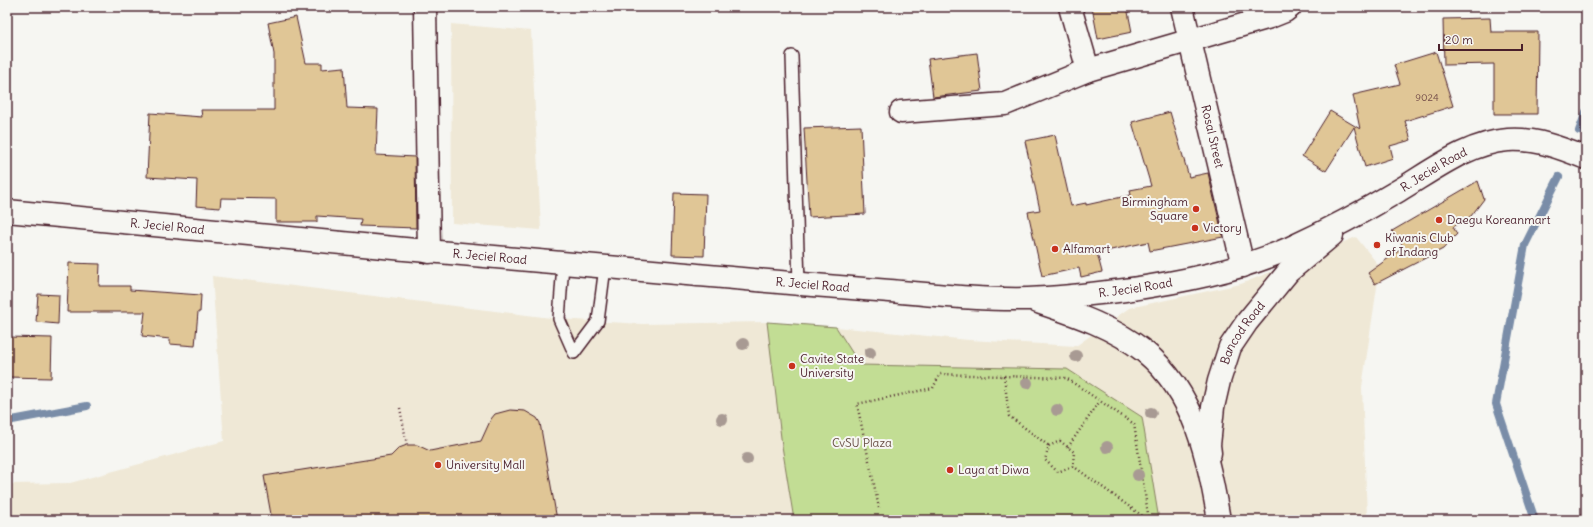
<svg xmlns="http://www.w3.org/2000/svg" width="1593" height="527" viewBox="0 0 1593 527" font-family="Delius,sans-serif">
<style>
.built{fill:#efe8d6}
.green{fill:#c2dd94;stroke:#867e60}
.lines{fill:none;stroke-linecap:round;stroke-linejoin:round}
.stream{stroke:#7a8da8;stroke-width:8}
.building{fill:#e0c696;stroke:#4a1f2b}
.lane-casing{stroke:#4a1f2b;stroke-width:14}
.street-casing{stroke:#4a1f2b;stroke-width:25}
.secondary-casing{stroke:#4a1f2b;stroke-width:25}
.path{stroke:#4a1f2b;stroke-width:2.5;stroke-dasharray:1 3;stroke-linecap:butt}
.lane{stroke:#f6f6f2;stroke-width:11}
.street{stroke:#f6f6f2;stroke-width:22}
.secondary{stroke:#f6f6f2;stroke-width:22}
.tree{fill:#a89a93}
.poi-dot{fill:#c8321e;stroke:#f6f6f2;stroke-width:1.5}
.labels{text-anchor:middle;stroke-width:4;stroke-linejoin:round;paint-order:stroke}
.number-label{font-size:10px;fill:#704946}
.street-label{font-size:12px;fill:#4a1f2b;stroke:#f6f6f2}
.poi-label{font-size:12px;fill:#4a1f2b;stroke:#f6f6f2;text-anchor:start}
.park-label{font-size:12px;fill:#684e45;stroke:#f6f6f2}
</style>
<rect width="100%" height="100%" fill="#f6f6f2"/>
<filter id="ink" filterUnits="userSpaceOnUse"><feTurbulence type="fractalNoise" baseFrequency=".025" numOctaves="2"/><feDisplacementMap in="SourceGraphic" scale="8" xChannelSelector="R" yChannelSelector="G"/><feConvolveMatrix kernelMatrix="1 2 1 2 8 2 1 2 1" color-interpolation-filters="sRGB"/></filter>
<g filter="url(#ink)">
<!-- built -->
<g class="built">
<path d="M451 24 531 31 541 230 452 223Z"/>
<path d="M1356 237 1380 267 1362 387 1367 517 1369 520H7V484L70 483 224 441 212 276 559 319 642 324 767 322 836 327 969 340 1076 346 1129 308 1241 284Z"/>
</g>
<!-- green -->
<path class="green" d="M767 322 836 327 860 365 1067 369 1142 417 1159 520H794L782 446Z"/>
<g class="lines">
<!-- stream -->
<g class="stream">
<path d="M1579 131 1586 112"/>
<path d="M7 421 87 406"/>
<path d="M1535 520 1496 404 1525 245 1559 177"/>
</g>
</g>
<!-- building -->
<g class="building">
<path d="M1092 7H1127L1132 32 1098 39Z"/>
<path d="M296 17 306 63H322V69L344 67 347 108 378 109 376 155 415 157 416 228 360 226 361 219 317 216V222H276V199L221 198 220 208 196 206 197 180 147 177 150 113 202 117 201 110H274V54L268 23Z"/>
<path d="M1490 18 1491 32H1538L1537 114H1494V64L1444 65 1443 19Z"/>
<path d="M1436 52 1453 106 1405 121 1411 140 1390 146 1393 158 1365 167 1354 127 1326 171 1302 156 1330 111 1360 129 1353 95 1400 84 1394 65Z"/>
<path d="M977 53 982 91 933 97 928 59Z"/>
<path d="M1170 112 1189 177 1208 173 1223 237 1150 251 1148 242 1097 253 1102 272 1081 277 1079 268 1042 276 1028 212 1040 210 1025 141 1055 135 1071 206 1086 203V205L1131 195 1130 190 1151 186 1132 122Z"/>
<path d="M861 126 865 214 809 217 804 128Z"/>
<path d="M1478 181 1484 199 1471 216 1453 227 1457 234 1443 249 1375 284 1368 273 1404 247 1392 231Z"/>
<path d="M674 193 706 194 704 256 672 255Z"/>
<path d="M69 263 100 264 99 286H130V290L201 295 200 312H198L195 346 170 344V339L142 336 145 312H67Z"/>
<path d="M38 294 59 295 58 324 36 322Z"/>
<path d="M7 337 52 338 51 378 7 377Z"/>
<path d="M510 410 525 411 537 418 540 423 557 520H272L264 476 391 456 399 448 407 445H417L430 451 481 441 491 419 495 414Z"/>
</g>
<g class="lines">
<!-- lane casing -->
<g class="lane-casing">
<g id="lane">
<path d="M792 56 799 284"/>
<path d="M563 264 559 319 574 353 598 321 605 267"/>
</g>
</g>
<!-- street casing -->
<g class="street-casing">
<g id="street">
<path d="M425 7 429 252"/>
<path d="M1070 7 1088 70"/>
<path id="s1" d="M1182 7 1243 266"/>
<path d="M901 112 1005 104 1088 70 1270 17 1285 11 1290 7"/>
</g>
</g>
<!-- secondary casing -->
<g class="secondary-casing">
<g id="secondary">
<path id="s2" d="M7 211C234 233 460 255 687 274 755 280 822 286 890 291 936 295 982 300 1028 299 1060 298 1093 294 1125 290 1181 282 1238 271 1290 248 1327 231 1363 212 1398 191 1432 171 1467 143 1508 140 1535 138 1561 148 1586 158"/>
<path d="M1038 302C1074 314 1114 327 1145 352 1196 394 1208 458 1219 520"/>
<path id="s3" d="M1210 453 1209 445 1213 407 1219 381 1230 347 1247 322 1288 272 1332 235"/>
</g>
</g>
<!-- path -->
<g class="path">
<path d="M1004 376 1009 416 1049 446"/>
<path d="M400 408 407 445"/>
<path d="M1060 441 1074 452 1073 466 1058 472 1045 460 1049 446Z"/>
<path d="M1068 447 1100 401"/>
<path d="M1073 466 1148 520"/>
<path d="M879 508 857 404 933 388 940 374 1066 378 1134 424 1149 520"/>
</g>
<!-- lane -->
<use href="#lane" class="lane"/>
<!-- street -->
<use href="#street" class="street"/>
<!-- secondary -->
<use href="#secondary" class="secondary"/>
</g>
<!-- trees -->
<g class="tree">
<circle cx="743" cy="344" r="6"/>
<circle cx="870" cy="353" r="6"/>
<circle cx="1076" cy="356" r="6"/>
<circle cx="1027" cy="383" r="6"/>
<circle cx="1057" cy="410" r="6"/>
<circle cx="1151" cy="413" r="6"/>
<circle cx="722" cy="419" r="6"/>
<circle cx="1107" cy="447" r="6"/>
<circle cx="747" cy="459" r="6"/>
<circle cx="1138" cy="475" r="6"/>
</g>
</g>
<!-- markers -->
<g class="poi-dot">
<circle cx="1196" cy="209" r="4"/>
<circle cx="1439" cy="220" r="4"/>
<circle cx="1195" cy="228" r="4"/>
<circle cx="1377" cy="245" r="4"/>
<circle cx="1055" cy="249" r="4"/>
<circle cx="792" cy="366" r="4"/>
<circle cx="438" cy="465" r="4"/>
<circle cx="950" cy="470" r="4"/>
</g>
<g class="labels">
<!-- number labels -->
<g class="number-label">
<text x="1427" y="101">9024</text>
</g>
<!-- street labels -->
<g class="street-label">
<text dy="4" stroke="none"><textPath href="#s1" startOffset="133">Rosal Street</textPath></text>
<text dy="4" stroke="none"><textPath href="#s2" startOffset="1457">R. Jeciel Road</textPath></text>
<text dy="4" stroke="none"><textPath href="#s2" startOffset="161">R. Jeciel Road</textPath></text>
<text dy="4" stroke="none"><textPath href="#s2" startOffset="485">R. Jeciel Road</textPath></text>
<text dy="4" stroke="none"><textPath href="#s2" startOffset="809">R. Jeciel Road</textPath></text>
<text dy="4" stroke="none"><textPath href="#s2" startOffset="1133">R. Jeciel Road</textPath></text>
<text dy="4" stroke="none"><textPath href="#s3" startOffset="127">Bancod Road</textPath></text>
</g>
<!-- poi labels -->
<g class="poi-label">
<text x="1188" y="206" text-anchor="end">Birmingham<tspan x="1188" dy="14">Square</tspan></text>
<text x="1447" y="224">Daegu Koreanmart</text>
<text x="1203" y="232">Victory</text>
<text x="1385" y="242">Kiwanis Club<tspan x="1385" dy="14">of Indang</tspan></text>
<text x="1063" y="253">Alfamart</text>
<text x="800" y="363">Cavite State<tspan x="800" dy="14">University</tspan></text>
<text x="446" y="469">University Mall</text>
<text x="958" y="474">Laya at Diwa</text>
</g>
<!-- park labels -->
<g class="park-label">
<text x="862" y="447">CvSU Plaza</text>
</g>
</g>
<!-- margin -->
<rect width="1593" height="527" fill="none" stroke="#f6f6f2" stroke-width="24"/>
<rect x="12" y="12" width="1569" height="503" fill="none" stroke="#4a1f2b" stroke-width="1.5" filter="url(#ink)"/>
<!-- scale -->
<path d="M1439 44v6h83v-6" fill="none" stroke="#4a1f2b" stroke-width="2"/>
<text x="1445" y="44" font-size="12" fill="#4a1f2b" stroke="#f6f6f2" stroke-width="3" paint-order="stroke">20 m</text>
</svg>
